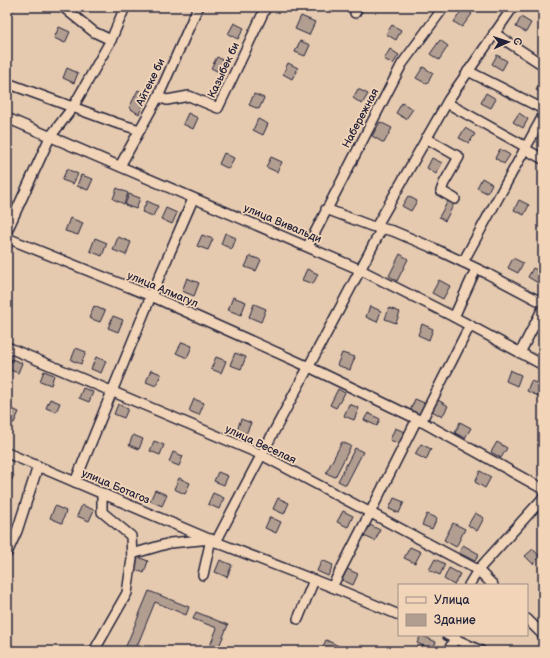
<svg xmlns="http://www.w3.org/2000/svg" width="550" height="658" viewBox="0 0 550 658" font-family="'Balsamiq Sans',sans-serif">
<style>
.building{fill:#b29e91;stroke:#22223b}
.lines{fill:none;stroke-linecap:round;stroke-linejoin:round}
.minor-casing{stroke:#22223b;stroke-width:12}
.minor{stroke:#f2d5b8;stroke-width:9}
.labels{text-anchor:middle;stroke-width:3.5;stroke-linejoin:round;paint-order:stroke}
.street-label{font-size:11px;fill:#22223b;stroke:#f2d5b8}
</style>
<rect width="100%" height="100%" fill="#e5cab0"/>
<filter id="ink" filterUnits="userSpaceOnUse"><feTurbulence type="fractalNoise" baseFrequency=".025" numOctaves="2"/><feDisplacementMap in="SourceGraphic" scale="8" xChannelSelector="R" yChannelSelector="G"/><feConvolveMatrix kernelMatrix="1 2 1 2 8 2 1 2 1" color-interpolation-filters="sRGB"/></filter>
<g filter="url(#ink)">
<!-- building -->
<g class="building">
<path d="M7 7H14L10 17 7 16Z"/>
<path d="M463 8 472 14 462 27 454 22Z"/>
<path d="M301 16 315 22 309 35 295 29Z"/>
<path d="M521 17 531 23 526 32 516 27Z"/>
<path d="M234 23 244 28 238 39 228 34Z"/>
<path d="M392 25 401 30 396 40 386 34Z"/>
<path d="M59 27 70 32 65 43 54 38Z"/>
<path d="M440 40 448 46 439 60 430 54Z"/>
<path d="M300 41 310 45 305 56 295 52Z"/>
<path d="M390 49 399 55 393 64 384 59Z"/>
<path d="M497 55 507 61 502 70 492 64Z"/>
<path d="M217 57 227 62 221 73 211 68Z"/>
<path d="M288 63 298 68 292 79 283 74Z"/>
<path d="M423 67 433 73 427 84 416 78Z"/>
<path d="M67 68 78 73 74 83 63 78Z"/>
<path d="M543 78V94L536 90Z"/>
<path d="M358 89 368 94 362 104 353 98Z"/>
<path d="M138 90 148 95 139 114 129 108Z"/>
<path d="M486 93 496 99 491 108 481 103Z"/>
<path d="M254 94 264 98 259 109 249 105Z"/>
<path d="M402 103 413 109 406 119 396 113Z"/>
<path d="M188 113 198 118 193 129 183 124Z"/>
<path d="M519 113 528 119 523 128 513 122Z"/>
<path d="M258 119 268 124 263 135 253 130Z"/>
<path d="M380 122 392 128 384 143 372 136Z"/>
<path d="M465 128 475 134 469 143 459 138Z"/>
<path d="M500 149 510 155 504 164 495 158Z"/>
<path d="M224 153 234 158 229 169 219 164Z"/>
<path d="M271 157 282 162 277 172 266 167Z"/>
<path d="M432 158 442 163 436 174 427 168Z"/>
<path d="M67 169 78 174 73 184 62 180Z"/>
<path d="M81 175 93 179 88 190 77 186Z"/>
<path d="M482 178 492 184 487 193 477 188Z"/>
<path d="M117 188 128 193 124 204 113 199Z"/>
<path d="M129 194 140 198 136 209 125 205Z"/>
<path d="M408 196 417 201 411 211 402 206Z"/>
<path d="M519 200 529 205 524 215 514 210Z"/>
<path d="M147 201 158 206 153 216 142 212Z"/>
<path d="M448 201 454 204 445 221 439 217Z"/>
<path d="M166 208 177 213 172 224 161 219Z"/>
<path d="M70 218 83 223 78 235 65 231Z"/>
<path d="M225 233 236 238 232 249 221 244Z"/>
<path d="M202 235 213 239 208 250 197 246Z"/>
<path d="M118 237 131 242 126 255 113 250Z"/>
<path d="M95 238 107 243 102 256 90 251Z"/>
<path d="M400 254 408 259 397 281 389 276Z"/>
<path d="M250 256 261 260 256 271 245 267Z"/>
<path d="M513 258 523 263 518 273 508 268Z"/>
<path d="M533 268 543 273 538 283 528 277Z"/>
<path d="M307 269 318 274 313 284 302 280Z"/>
<path d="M187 278 199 283 194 296 182 291Z"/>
<path d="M439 280 450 286 443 299 432 293Z"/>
<path d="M233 297 246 302 241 315 228 310Z"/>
<path d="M254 304 266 309 261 322 249 317Z"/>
<path d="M94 306 105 311 100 322 89 318Z"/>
<path d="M370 306 381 311 377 322 366 317Z"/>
<path d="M389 308 400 312 396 323 385 319Z"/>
<path d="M113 316 123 320 118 332 108 328Z"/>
<path d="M422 324 433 329 429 340 418 335Z"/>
<path d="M182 342 192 346 187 358 176 353Z"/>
<path d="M76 348 86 352 81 364 71 360Z"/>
<path d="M235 353 246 357 241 369 230 365Z"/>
<path d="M342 353 355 357 350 370 337 365Z"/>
<path d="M96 357 106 361 101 373 91 369Z"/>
<path d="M216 357 226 361 221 373 211 369Z"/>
<path d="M12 359 22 363 18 373 8 369Z"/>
<path d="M151 370 161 374 156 386 146 382Z"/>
<path d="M510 370 521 375 517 386 506 381Z"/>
<path d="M44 371 54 375 51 385 40 381Z"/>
<path d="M531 381 542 385 538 396 527 391Z"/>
<path d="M83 388 93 392 89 402 79 398Z"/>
<path d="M338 389 345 393 336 408 330 405Z"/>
<path d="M50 399 60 403 56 412 46 408Z"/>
<path d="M194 399 204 403 199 415 189 411Z"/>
<path d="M415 399 427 404 422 416 410 411Z"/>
<path d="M438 400 448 406 442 417 432 411Z"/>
<path d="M118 404 128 409 124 418 114 414Z"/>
<path d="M349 404 359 408 354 420 344 416Z"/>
<path d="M8 407 19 412 14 423 7 420Z"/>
<path d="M368 413 380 419 377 426 364 420Z"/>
<path d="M241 419 251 423 246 434 237 430Z"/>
<path d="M460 422 471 428 465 438 455 433Z"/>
<path d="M395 428 405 432 400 444 390 440Z"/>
<path d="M133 435 143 439 139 449 129 445Z"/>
<path d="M154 441 164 445 160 455 150 451Z"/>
<path d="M342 442 351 446 335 477 326 473Z"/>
<path d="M497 442 507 448 501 458 491 452Z"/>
<path d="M421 444 431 449 426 460 415 454Z"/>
<path d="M355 448 363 452 346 485 338 481Z"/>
<path d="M173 452 183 456 179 466 169 462Z"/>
<path d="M480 471 491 477 485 488 475 482Z"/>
<path d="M7 472 14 475 9 486 7 485Z"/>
<path d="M218 472 228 476 224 485 214 481Z"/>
<path d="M179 478 190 483 185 494 174 489Z"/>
<path d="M155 490 167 495 162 506 150 501Z"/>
<path d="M213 493 224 498 219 509 208 504Z"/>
<path d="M278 498 289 503 284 514 273 509Z"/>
<path d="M394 498 404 502 399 513 389 509Z"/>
<path d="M82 505 94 510 89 521 77 516Z"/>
<path d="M55 506 66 511 62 523 50 518Z"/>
<path d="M343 511 353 516 348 527 337 522Z"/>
<path d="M475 513 484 518 477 531 468 525Z"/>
<path d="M427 514 437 518 432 529 422 525Z"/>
<path d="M270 517 281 522 276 533 265 528Z"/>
<path d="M453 523 465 529 456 547 444 540Z"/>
<path d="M370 525 380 530 375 541 364 536Z"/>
<path d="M463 545 479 554 475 561 459 553Z"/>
<path d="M410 547 421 552 415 563 404 558Z"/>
<path d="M533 549 540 557 533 564 525 556Z"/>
<path d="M136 556 148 561 144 573 132 568Z"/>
<path d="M435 559 445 564 440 575 429 570Z"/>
<path d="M220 560 232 565 227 577 215 572Z"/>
<path d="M322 560 333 565 328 576 317 571Z"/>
<path d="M449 568 460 574 454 585 444 579Z"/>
<path d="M347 569 358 574 353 585 342 580Z"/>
<path d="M149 591 189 607 186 615 155 602 135 651H124Z"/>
<path d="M196 612 228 625 217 651H208L217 628 193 619Z"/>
<path d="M421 635 436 642 432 650 417 643Z"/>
<path d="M326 640 341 647 340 651H321Z"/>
</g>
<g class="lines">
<!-- minor casing -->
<g class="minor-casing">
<g id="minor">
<path d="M63 7 94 32 111 40"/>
<path d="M355 13 358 7"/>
<path d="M494 33 543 65"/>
<path d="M468 71 543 109"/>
<path d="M7 83 116 123 140 130"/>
<path d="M158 97 167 100 189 96 218 108 266 7"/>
<path d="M447 103 526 147"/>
<path d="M7 118 361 270 454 317 543 365"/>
<path d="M426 138 459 157 444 183 441 191 455 199"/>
<path d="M525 149 543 159"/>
<path d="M120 166 158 97 198 7"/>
<path d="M326 209 371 226 393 231 431 247 486 273 543 303"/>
<path d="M376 227 449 99 513 7"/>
<path d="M7 231 50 137 73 107 111 40 125 7"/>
<path d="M7 238 151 296 309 367 417 419 370 513 332 587 216 542C270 436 328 333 382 228"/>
<path d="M308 246 402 64 444 7"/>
<path d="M463 262 543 116"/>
<path d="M454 317 476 269"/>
<path d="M7 347 260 454 478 570 493 585"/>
<path d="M520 353 543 308"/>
<path d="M417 419 543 489"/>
<path d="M421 422 470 325"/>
<path d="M7 453 216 542"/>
<path d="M75 482 151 296 193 199"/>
<path d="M7 553 17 531 38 466"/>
<path d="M132 554 170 543 211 539 203 575"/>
<path d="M469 585 478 570 543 498"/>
<path d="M332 587 399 615"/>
<path d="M298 619 314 580"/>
<path d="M527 619 543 635"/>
<path d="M447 635 481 651"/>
<path d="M94 651 127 593 132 559 131 536 102 512V493"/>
<path d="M448 651 455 639"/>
</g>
</g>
<!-- minor -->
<use href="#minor" class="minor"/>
</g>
</g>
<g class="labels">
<!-- street labels -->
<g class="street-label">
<text transform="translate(223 70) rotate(-65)" y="4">Казыбек би</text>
<text transform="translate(150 82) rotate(-64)" y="4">Айтеке би</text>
<text transform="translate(360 118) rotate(-62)" y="4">Набережная</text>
<text transform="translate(283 223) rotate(23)" y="4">улица Вивальди</text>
<text transform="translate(163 289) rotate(23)" y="4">улица Алмагул</text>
<text transform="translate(261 444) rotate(25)" y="4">улица Веселая</text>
<text transform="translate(116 486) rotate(23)" y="4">улица Ботагоз</text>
</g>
</g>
<!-- margin -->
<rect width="550" height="658" fill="none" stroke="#f2d5b8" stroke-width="24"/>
<rect x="12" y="12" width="526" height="634" fill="none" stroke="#22223b" stroke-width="1.5" filter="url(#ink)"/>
<!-- legend -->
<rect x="398" y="584" width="130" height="52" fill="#f2d5b8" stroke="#9f8d86"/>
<rect x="406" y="597" width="20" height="6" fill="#f2d5b8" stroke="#9f8d86"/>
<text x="434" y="604" font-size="12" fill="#22223b">Улица</text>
<rect x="406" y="614" width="20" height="12" fill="#b29e91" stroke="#9f8d86"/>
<text x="434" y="624" font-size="12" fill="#22223b">Здание</text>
<!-- north arrow -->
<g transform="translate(508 42) rotate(87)" stroke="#f2d5b8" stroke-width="3" paint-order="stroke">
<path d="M0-3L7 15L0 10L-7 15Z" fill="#22223b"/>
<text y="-6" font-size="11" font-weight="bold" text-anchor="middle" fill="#22223b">С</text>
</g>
</svg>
